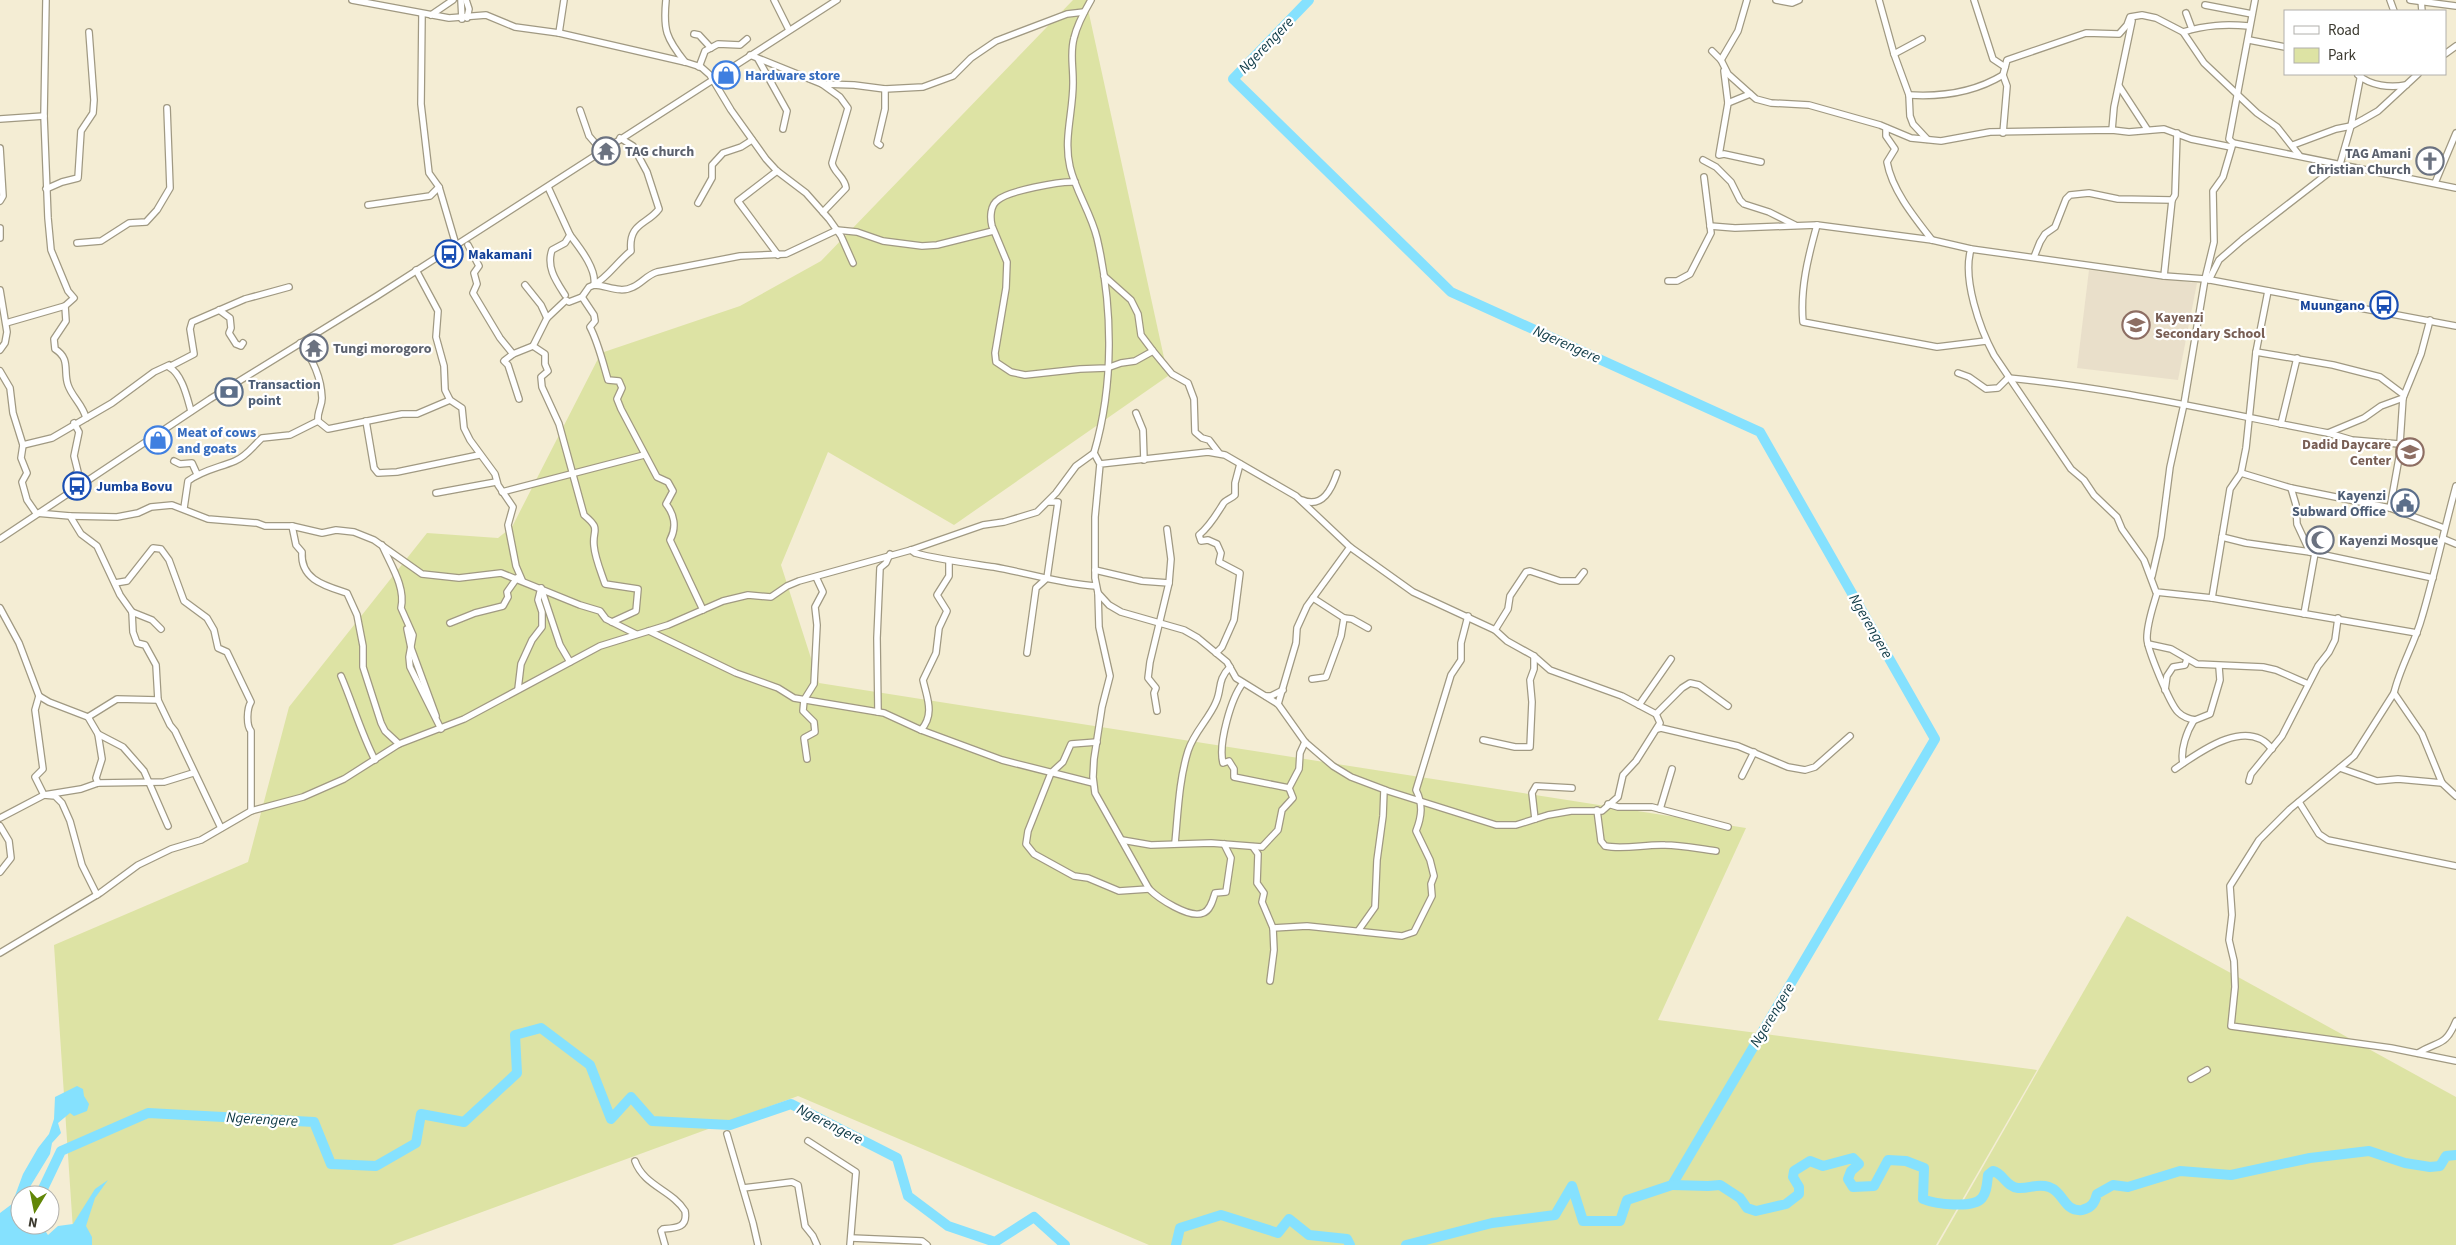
<svg xmlns="http://www.w3.org/2000/svg" width="2456" height="1245" viewBox="0 0 2456 1245" font-family="'Source Sans 3',sans-serif">
<style>
.education{fill:#e9dfca}
.green{fill:#dde3a4}
.water{fill:#85e1fe}
.lines{fill:none;stroke-linecap:round;stroke-linejoin:round}
.river{stroke:#85e1fe;stroke-width:10}
.minor-casing{stroke:#a09982;stroke-width:8}
.minor{stroke:#fff;stroke-width:5.5}
.labels{text-anchor:middle;stroke-width:4.5;stroke-linejoin:round;paint-order:stroke}
.shop-label{font-size:14px;font-weight:bold;fill:#366cbe;stroke:#fff;text-anchor:start}
.worship-label{font-size:14px;font-weight:bold;fill:#5b616d;stroke:#fff;text-anchor:start}
.transit-label{font-size:14px;font-weight:bold;fill:#164399;stroke:#fff;text-anchor:start}
.education-label{font-size:14px;font-weight:bold;fill:#785e54;stroke:#fff;text-anchor:start}
.service-label{font-size:14px;font-weight:bold;fill:#4e5e75;stroke:#fff;text-anchor:start}
.water-label{font-size:15px;font-style:italic;fill:#0d3945;stroke:#fff}
</style>
<rect width="100%" height="100%" fill="#f4edd4"/>
<!-- education -->
<path class="education" d="M2089 270 2197 283 2178 380 2077 368Z"/>
<!-- green -->
<g class="green">
<path d="M1073 0H1086L1168 376 954 525 828 452 781 565 819 683 1746 828 1658 1020 2037 1070 1936 1245H1149L798 1096 392 1245H74L54 945 248 862 289 707 427 533 498 538 512 527 601 353 740 306 821 261Z"/>
<path d="M2127 916 2456 1097V1245H1938Z"/>
</g>
<!-- water -->
<path class="water" d="M77 1086 83 1089 84 1096 89 1104 87 1111 74 1116 70 1113 58 1123 61 1133 52 1143 50 1154 25 1195H20V1225H41L48 1235 58 1226 73 1224 95 1189 108 1180 95 1198 86 1226 92 1237V1245H0V1213L12 1204 23 1174 38 1148 49 1134 54 1119 55 1097Z"/>
<g class="lines">
<!-- river -->
<g class="river">
<path d="M1309 0 1233 79 1451 292 1760 432 1935 739 1672 1185 1627 1200 1620 1221H1583L1572 1186 1555 1215 1492 1223 1406 1245"/>
<path d="M1672 1185 1708 1186 1720 1185 1740 1198 1747 1208 1756 1211 1786 1204 1799 1194V1187L1793 1177 1794 1171 1810 1161 1823 1166 1853 1158 1859 1164 1851 1171 1848 1179 1853 1187 1874 1186 1888 1160 1906 1161 1924 1168 1923 1199C1935 1204 1973 1209 1982 1198 1987 1192 1987 1183 1988 1175L1993 1171C2003 1173 2006 1187 2018 1188 2029 1189 2037 1183 2049 1187 2064 1192 2064 1212 2082 1210 2092 1208 2095 1202 2097 1194L2113 1185 2128 1187 2180 1171 2231 1175 2310 1158 2369 1151 2405 1163 2430 1167 2440 1166 2446 1156 2456 1155"/>
<path d="M40 1195 61 1151 148 1113 314 1122 331 1164 376 1166 416 1143 421 1114 464 1122 517 1073 515 1035 541 1028 590 1065 611 1119 631 1097 652 1121 730 1125 791 1104 897 1158 908 1196 948 1226 995 1242 1034 1217 1065 1245"/>
<path d="M1176 1245 1180 1228 1221 1215 1278 1233 1289 1219 1309 1235 1347 1239 1350 1245"/>
</g>
<!-- minor casing -->
<g class="minor-casing">
<g id="minor">
<path d="M46 0 44 116 48 218 51 250 68 291 74 298 65 306 66 321 54 339 55 349C71 359 63 371 68 385 72 397 83 405 86 418"/>
<path d="M352 0 449 18 486 15 515 27 559 33 685 62 701 67 710 75 731 110 766 159 777 171 806 193 829 219 841 236 853 263"/>
<path d="M461 0 462 19"/>
<path d="M466 0 469 9 467 18"/>
<path d="M666 0C663 30 666 38 685 62"/>
<path d="M774 0 789 30"/>
<path d="M1776 0 1792 3 1799 0"/>
<path d="M1879 0 1894 54 1909 95 1910 116 1913 124 1927 139"/>
<path d="M1974 0 1993 59 2005 67"/>
<path d="M2390 0 2394 11"/>
<path d="M2410 0 2456 6"/>
<path d="M2421 0 2422 11"/>
<path d="M2205 5 2252 14"/>
<path d="M2186 13 2192 29"/>
<path d="M422 14 421 104 429 173 439 187 456 245"/>
<path d="M431 15 453 0"/>
<path d="M2183 32C2206 25 2225 24 2249 26"/>
<path d="M559 33 564 0"/>
<path d="M694 34 699 35 711 48"/>
<path d="M2249 40 2285 47"/>
<path d="M1712 51 1721 60 1728 74 1756 99 1771 103 1809 105 1880 125 1911 138 1941 141 1990 132 2112 130 2129 132 2164 129 2191 139 2231 147"/>
<path d="M1894 54 1922 39"/>
<path d="M2445 54 2456 46"/>
<path d="M750 55 822 84 854 85 885 89 923 87 953 76 971 58 996 41 1067 14 1084 12"/>
<path d="M758 59 787 111 783 129"/>
<path d="M1721 60 1738 31 1747 0"/>
<path d="M699 67 705 51 718 44 740 45 747 39"/>
<path d="M1724 71 1728 103"/>
<path d="M2003 75 2007 86 2003 133"/>
<path d="M2358 75C2371 86 2390 88 2406 85"/>
<path d="M822 84 840 97 848 108 832 163C834 173 845 177 846 188L823 212"/>
<path d="M2119 86 2147 129"/>
<path d="M1750 94 1728 103 1719 155 1724 154 1761 162"/>
<path d="M1909 95C1941 97 1975 92 2003 75L2007 60 2086 33 2119 34 2127 25 2130 17 2142 15 2156 18 2183 32 2204 63 2257 113 2277 127 2299 155"/>
<path d="M580 110 589 136 602 151"/>
<path d="M0 119 44 116"/>
<path d="M1886 128V136L1895 149 1887 162C1892 190 1914 217 1932 240"/>
<path d="M2112 130 2114 107 2132 21"/>
<path d="M2233 143 2456 188"/>
<path d="M880 145 877 143 885 109V89"/>
<path d="M2293 145 2336 129 2351 126 2364 119 2378 111 2418 74"/>
<path d="M0 148 3 196 0 201"/>
<path d="M1703 160 1716 167 1731 182 1740 200 1744 204 1769 212 1795 225"/>
<path d="M777 171 738 201 778 255"/>
<path d="M1075 182C1060 181 1008 191 998 200 990 205 990 218 992 226L1007 262 1006 288 995 353 996 362 1011 372 1025 375 1080 369 1107 368 1121 363 1135 361 1153 351"/>
<path d="M2435 183 2456 133"/>
<path d="M548 187 570 235 565 243 552 250C546 267 556 281 565 295"/>
<path d="M46 189 62 182 78 178 81 131 93 113 94 100 89 32"/>
<path d="M698 203 712 178V165L723 153 741 147 752 140"/>
<path d="M368 205 430 196 439 187"/>
<path d="M1817 225C1808 257 1800 289 1803 322L1937 347 1986 341"/>
<path d="M1710 226 1735 228 1817 225 1932 240 1971 249 2164 276 2205 279 2456 326"/>
<path d="M0 228V238"/>
<path d="M570 235C579 247 597 269 594 285"/>
<path d="M77 243 101 241 129 223 146 222 157 210 170 188 167 108"/>
<path d="M468 245 479 266 474 273 477 284 473 293 500 338 513 354"/>
<path d="M1971 249C1962 279 1980 329 1994 355L2071 469 2084 480 2094 495 2117 517 2122 529 2144 560 2156 592 2212 598 2417 633"/>
<path d="M2034 257 2040 242 2045 234 2055 227 2066 199 2070 195 2089 193 2118 199 2172 200"/>
<path d="M416 270 438 311 436 337 444 366 445 390 450 400 462 408 464 428 470 440 495 474 498 485 513 507 508 525 516 566 522 580"/>
<path d="M1104 276 1131 300 1138 314 1141 335 1153 351 1172 374 1188 383 1194 399 1195 432 1202 438 1209 440 1219 453"/>
<path d="M2164 276 2172 200 2175 195 2177 133"/>
<path d="M2209 280 2219 260 2242 240 2340 164 2351 126 2361 74"/>
<path d="M1668 281H1677L1690 274 1711 233 1704 177"/>
<path d="M595 284C607 278 618 261 631 251 628 223 647 225 659 209L647 172 633 146 620 138"/>
<path d="M525 285 541 305 547 318"/>
<path d="M0 290 7 332 5 343 0 350"/>
<path d="M582 297 594 315 595 321 590 327C598 342 603 363 608 380L619 381 622 388 617 399 621 409 657 477 668 482 673 491 666 504C674 514 677 527 670 540L703 610"/>
<path d="M219 310 230 318 231 328 229 333 236 344 241 346 243 343"/>
<path d="M6 323 65 306"/>
<path d="M300 343C313 359 321 376 322 398 322 407 317 411 318 421L328 429 402 414H417L450 400"/>
<path d="M2256 352 2333 365 2380 377 2404 395"/>
<path d="M0 371 10 388 13 413 23 445 21 458 27 473 22 482 27 500 36 513 70 516 81 534 97 546 120 595 132 612 133 632 137 643 145 645 156 665 158 700 170 725 175 731 221 828"/>
<path d="M1958 373 1969 377 1986 389 1998 388 2008 378C2116 388 2222 413 2328 433L2352 440 2399 444"/>
<path d="M519 399 508 365 504 361 513 354 533 346"/>
<path d="M191 411C187 397 182 374 169 367L194 354 190 329 192 322 245 299 289 287"/>
<path d="M1136 413 1143 430 1144 460"/>
<path d="M366 421 374 468 378 473 397 472 479 455"/>
<path d="M2281 424 2297 358"/>
<path d="M2328 433 2364 418 2381 406 2403 398"/>
<path d="M23 445 52 438 112 403 154 372 169 365"/>
<path d="M1094 453 1100 464 1095 517V578L1098 593 1109 605 1121 612 1184 630 1198 638 1227 662 1236 678 1278 704 1305 742 1333 766 1351 777 1388 791 1496 825H1516L1548 815 1571 811H1602L1618 797 1623 775 1636 761 1660 723 1656 714 1622 696 1550 670 1534 656 1507 641 1495 630 1413 592 1350 547 1296 496 1225 455 1208 452 1100 464"/>
<path d="M174 461 180 464 192 463 197 474"/>
<path d="M2241 473 2291 488 2390 508 2444 528"/>
<path d="M2456 486C2444 530 2435 573 2422 617 2415 643 2400 667 2394 693L2422 734 2442 783 2456 796"/>
<path d="M2291 488 2296 505 2297 524 2310 552"/>
<path d="M73 489 69 479 78 472 74 456 79 432 74 423"/>
<path d="M502 492 644 455"/>
<path d="M436 493 496 482"/>
<path d="M1302 500C1323 509 1332 488 1337 473"/>
<path d="M184 508 188 481C203 470 218 468 235 461 247 456 253 446 262 438L290 435 318 421"/>
<path d="M2390 508 2399 458 2403 398 2421 354 2430 320"/>
<path d="M70 516 117 517 138 513 151 507 172 505 208 519 257 523 265 526H292L322 533 336 530 354 532 374 540 422 574 459 578 501 573 580 605 600 611 606 619 636 634"/>
<path d="M292 526 296 545 302 552C300 580 326 586 347 593L357 615 363 646V667L381 723 385 731 399 744"/>
<path d="M2222 537 2246 543 2310 552 2433 578"/>
<path d="M0 539 210 399 377 296 837 0"/>
<path d="M2444 539 2456 544"/>
<path d="M382 545C390 564 406 587 401 608L413 635 409 657 410 667 441 729"/>
<path d="M911 550 915 553C941 560 967 563 994 567 1028 573 1061 584 1096 586"/>
<path d="M1095 570 1142 581 1169 583"/>
<path d="M2152 576 2161 537 2170 467 2184 404 2205 279 2214 242 2213 191 2223 177 2233 143 2229 139 2255 0"/>
<path d="M115 583 127 581 153 548 161 549 169 560 184 601 207 618 214 630 218 648 227 652 251 702C247 708 246 725 251 731V811"/>
<path d="M541 588 560 645 570 662"/>
<path d="M1098 593 1099 627 1110 676 1102 707 1094 759 1093 777 1095 793 1149 889C1158 898 1189 919 1203 913 1210 911 1213 900 1215 893L1226 892 1231 858 1224 844"/>
<path d="M2157 593C2153 607 2147 623 2147 638 2147 649 2170 704 2178 712 2183 717 2189 719 2195 720L2210 714 2220 680 2219 667"/>
<path d="M1313 598 1344 618 1352 619 1368 628"/>
<path d="M2212 598 2230 489 2241 473 2246 448 2256 352 2268 291"/>
<path d="M0 608 19 643 39 696 49 702 88 717 98 734 123 747 144 771 168 826"/>
<path d="M132 612 152 620 161 629"/>
<path d="M2304 614 2315 553"/>
<path d="M612 622 636 611 638 589 605 584C601 572 595 558 594 546 592 529 602 530 584 515L559 424 542 387 541 377 548 371 545 364V354L533 346 547 318 566 300 569 302 582 297 589 287 594 285C606 285 620 294 633 287 642 283 647 275 657 272L740 256 786 254 837 230 857 232 883 241 922 246 937 245 993 231"/>
<path d="M450 623 475 613 503 606 508 597 507 592 517 578"/>
<path d="M407 629 411 648 436 716"/>
<path d="M1495 630 1508 609 1510 596 1526 572 1530 571 1560 581H1577L1584 572"/>
<path d="M649 631 736 673 778 688 794 698 884 713 921 730 1002 760 1093 783"/>
<path d="M2148 644 2171 649 2197 664 2263 667 2276 670 2308 684"/>
<path d="M1027 653 1036 588 1047 578 1058 502H1048"/>
<path d="M1216 653 1222 647 1234 620 1240 573 1219 562 1221 553 1217 544 1208 540 1201 541 1199 535C1210 526 1216 515 1223 504 1225 500 1231 499 1235 495V483L1240 464"/>
<path d="M341 676C353 704 361 733 375 760"/>
<path d="M1312 679 1326 677 1341 636 1344 618"/>
<path d="M1243 683C1231 698 1218 744 1223 763L1229 761 1234 769V777L1289 788"/>
<path d="M518 689 521 664 532 640 542 627V612L538 600 541 588"/>
<path d="M2165 690 2167 676 2173 667 2185 665 2187 659"/>
<path d="M2394 693 2354 756 2290 809 2259 840 2230 886 2232 915 2229 940 2234 961 2235 987 2231 1026 2391 1048 2456 1061"/>
<path d="M39 696 35 710 43 769 35 777 44 795 55 796 62 803 70 821 82 865 97 895"/>
<path d="M1266 696H1271L1283 690"/>
<path d="M1278 704 1296 643 1297 628 1307 606 1350 547"/>
<path d="M1639 705 1671 659"/>
<path d="M1157 711 1154 693 1156 688 1148 678 1150 662 1169 583 1171 559 1167 529"/>
<path d="M878 712 877 638 880 568 886 563 890 554"/>
<path d="M1656 714 1682 688 1690 683 1699 685 1728 706"/>
<path d="M88 717 117 699 158 700"/>
<path d="M1657 729 1661 728 1738 746 1788 767 1805 770 1815 767 1850 736"/>
<path d="M921 730C935 714 927 698 923 680L936 653 939 628 947 611 937 595 949 576V561"/>
<path d="M1483 740 1515 747H1530L1532 702 1530 680 1534 669V656"/>
<path d="M1097 742 1071 744 1063 762 1051 773 1028 831 1026 844 1034 854 1074 876 1088 878 1119 891 1149 889"/>
<path d="M807 759 804 738 815 732 814 722 803 711 804 700 814 684 817 625 815 607 823 592 816 577"/>
<path d="M2183 763C2180 750 2187 731 2194 720"/>
<path d="M2340 768 2377 781 2398 779 2442 783"/>
<path d="M2175 769C2198 753 2247 716 2272 749"/>
<path d="M1742 776 1754 752"/>
<path d="M2249 781 2251 774 2282 736 2318 666 2329 652 2335 640 2338 618"/>
<path d="M98 783 96 778 102 759 98 734"/>
<path d="M2299 802 2319 834 2328 840 2456 866"/>
<path d="M1608 804 1618 807H1652L1728 827"/>
<path d="M1660 809 1672 769"/>
<path d="M1597 810 1601 841 1605 846C1624 850 1645 844 1665 845 1682 845 1699 849 1716 851"/>
<path d="M0 818 44 795 81 789 98 783 164 782 193 773"/>
<path d="M1535 819 1532 793 1536 786 1572 788"/>
<path d="M0 826 9 841 11 858 0 872"/>
<path d="M1122 840 1151 845 1211 843 1262 847 1278 830 1282 810 1293 798 1289 788 1299 769 1300 753 1305 742"/>
<path d="M1175 843C1178 812 1179 780 1188 751 1194 732 1209 719 1216 702 1222 689 1217 680 1230 667"/>
<path d="M1253 847 1258 854 1257 883 1264 893 1262 902 1273 928 1274 950 1270 981"/>
<path d="M1273 928 1307 926 1402 936 1414 932 1432 896 1431 884 1434 876 1430 860 1416 831C1422 816 1423 804 1416 790L1451 675 1461 660V643L1468 616"/>
<path d="M1358 931 1375 907 1377 860 1383 816 1384 790"/>
<path d="M0 953 100 893 138 865 171 849 201 840 251 811 303 797 344 779 399 744 464 719 600 646 668 625 723 601 748 595 771 597 787 586 799 581 911 550 983 525 1004 522 1037 512 1056 493 1076 466 1094 453C1114 385 1113 307 1097 238 1091 213 1076 192 1070 167 1063 138 1074 109 1073 80 1073 65 1070 52 1074 38 1077 25 1084 12 1091 0"/>
<path d="M2418 1053C2440 1040 2445 1047 2456 1021"/>
<path d="M2191 1079 2207 1070"/>
<path d="M727 1134 753 1223 758 1245"/>
<path d="M808 1141 856 1172 850 1245"/>
<path d="M635 1161C644 1186 672 1190 685 1211 688 1228 676 1228 663 1229L661 1231 665 1245"/>
<path d="M743 1188 792 1182 798 1185 805 1226 813 1236 817 1245"/>
<path d="M851 1238 922 1241 927 1245"/>
</g>
</g>
<!-- minor -->
<use href="#minor" class="minor"/>
</g>
<!-- icons -->
<defs>
<g id="shop-ring" transform="scale(1.4375)"><circle r="9.5" fill="#fff" stroke="#3f7fe0" stroke-width="1.5"/><path d="M-5-2.5h2.3a2.7 3.5 0 0 1 5.4 0H5L5.5 6h-11ZM-1.5-2.5h3a1.5 2.3 0 0 0-3 0Z" fill="#3f7fe0"/></g>
<g id="temple-ring" transform="scale(1.4375)"><circle r="9.5" fill="#fff" stroke="#6b7280" stroke-width="1.5"/><path d="M0-6L5-2H3V0L6.5 2.5H4V6H1.5V3h-3V6H-4V2.5H-6.5L-3 0V-2H-5Z" fill="#6b7280"/></g>
<g id="church-ring" transform="scale(1.4375)"><circle r="9.5" fill="#fff" stroke="#6b7280" stroke-width="1.5"/><path d="M-1.2-6h2.4v3.5h3.3v2.4h-3.3V6h-2.4V-.1h-3.3v-2.4h3.3Z" fill="#6b7280"/></g>
<g id="bus-ring" transform="scale(1.4375)"><circle r="9.5" fill="#fff" stroke="#1a4fb4" stroke-width="1.5"/><path d="M-5-6H5V4H4V6H2V4H-2V6H-4V4H-5ZM-3.5-4V0h7V-4ZM-3.5 1.2v1.5H-2V1.2ZM2 1.2v1.5H3.5V1.2Z" fill="#1a4fb4"/></g>
<g id="school-ring" transform="scale(1.4375)"><circle r="9.5" fill="#fff" stroke="#8d6e63" stroke-width="1.5"/><path d="M0-5L7-2L0 1L-7-2ZM-4 1L0 2.5L4 1V4Q0 6-4 4Z" fill="#8d6e63"/></g>
<g id="bank-ring" transform="scale(1.4375)"><circle r="9.5" fill="#fff" stroke="#5c6f8a" stroke-width="1.5"/><path d="M-6-4H6V4H-6ZM0-2.3a2.3 2.3 0 1 0 0 4.6a2.3 2.3 0 1 0 0-4.6Z" fill="#5c6f8a"/></g>
<g id="civic-ring" transform="scale(1.4375)"><circle r="9.5" fill="#fff" stroke="#5c6f8a" stroke-width="1.5"/><path d="M-.6-6.5H3V-4.5H.6V-3L4-1V1h2V6H-6V1h2V-1L-.6-3ZM-1.2 2.5V6h2.4V2.5Z" fill="#5c6f8a"/></g>
<g id="mosque-ring" transform="scale(1.4375)"><circle r="9.5" fill="#fff" stroke="#6b7280" stroke-width="1.5"/><path d="M3.5-4.9A6 6 0 1 0 3.5 4.9A5 5 0 1 1 3.5-4.9Z" fill="#6b7280"/></g>
</defs>
<g fill-rule="evenodd">
<use href="#shop-ring" x="726" y="75"/>
<use href="#temple-ring" x="606" y="151"/>
<use href="#church-ring" x="2430" y="161"/>
<use href="#bus-ring" x="449" y="254"/>
<use href="#bus-ring" x="2384" y="305"/>
<use href="#school-ring" x="2136" y="325"/>
<use href="#temple-ring" x="314" y="348"/>
<use href="#bank-ring" x="229" y="392"/>
<use href="#shop-ring" x="158" y="440"/>
<use href="#school-ring" x="2410" y="452"/>
<use href="#bus-ring" x="77" y="486"/>
<use href="#civic-ring" x="2405" y="503"/>
<use href="#mosque-ring" x="2320" y="540"/>
</g>
<g class="labels">
<!-- shop labels -->
<g class="shop-label">
<text x="745" y="80">Hardware store</text>
<text x="177" y="437">Meat of cows<tspan x="177" dy="16">and goats</tspan></text>
</g>
<!-- worship labels -->
<g class="worship-label">
<text x="625" y="156">TAG church</text>
<text x="2411" y="158" text-anchor="end">TAG Amani<tspan x="2411" dy="16">Christian Church</tspan></text>
<text x="333" y="353">Tungi morogoro</text>
<text x="2339" y="545">Kayenzi Mosque</text>
</g>
<!-- transit labels -->
<g class="transit-label">
<text x="468" y="259">Makamani</text>
<text x="2365" y="310" text-anchor="end">Muungano</text>
<text x="96" y="491">Jumba Bovu</text>
</g>
<!-- education labels -->
<g class="education-label">
<text x="2155" y="322">Kayenzi<tspan x="2155" dy="16">Secondary School</tspan></text>
<text x="2391" y="449" text-anchor="end">Dadid Daycare<tspan x="2391" dy="16">Center</tspan></text>
</g>
<!-- service labels -->
<g class="service-label">
<text x="248" y="389">Transaction<tspan x="248" dy="16">point</tspan></text>
<text x="2386" y="500" text-anchor="end">Kayenzi<tspan x="2386" dy="16">Subward Office</tspan></text>
</g>
<!-- water labels -->
<g class="water-label">
<text transform="translate(1266 45) rotate(-46)" y="5">Ngerengere</text>
<text transform="translate(1567 344) rotate(24)" y="5">Ngerengere</text>
<text transform="translate(1871 626) rotate(60)" y="5">Ngerengere</text>
<text transform="translate(1772 1015) rotate(-59)" y="5">Ngerengere</text>
<text transform="translate(262 1119) rotate(3)" y="5">Ngerengere</text>
<text transform="translate(830 1124) rotate(27)" y="5">Ngerengere</text>
</g>
</g>
<!-- legend -->
<rect x="2284" y="10" width="162" height="65" fill="#ffffff" stroke="#b1b0ac"/>
<rect x="2294" y="26" width="25" height="8" fill="#ffffff" stroke="#b1b0ac"/>
<text x="2328" y="35" font-size="15" fill="#3b392f">Road</text>
<rect x="2294" y="48" width="25" height="15" fill="#dde3a4" stroke="#b1b0ac"/>
<text x="2328" y="60" font-size="15" fill="#3b392f">Park</text>
<!-- north arrow -->
<g transform="translate(35 1210) rotate(190)"><circle r="24" fill="#ffffff" stroke="#b1b0ac"/>
<path d="M0-4L9 19L0 12L-9 19Z" fill="#618607"/>
<text y="-8" font-size="14" font-weight="bold" text-anchor="middle" fill="#3b392f">N</text>
</g>
</svg>
